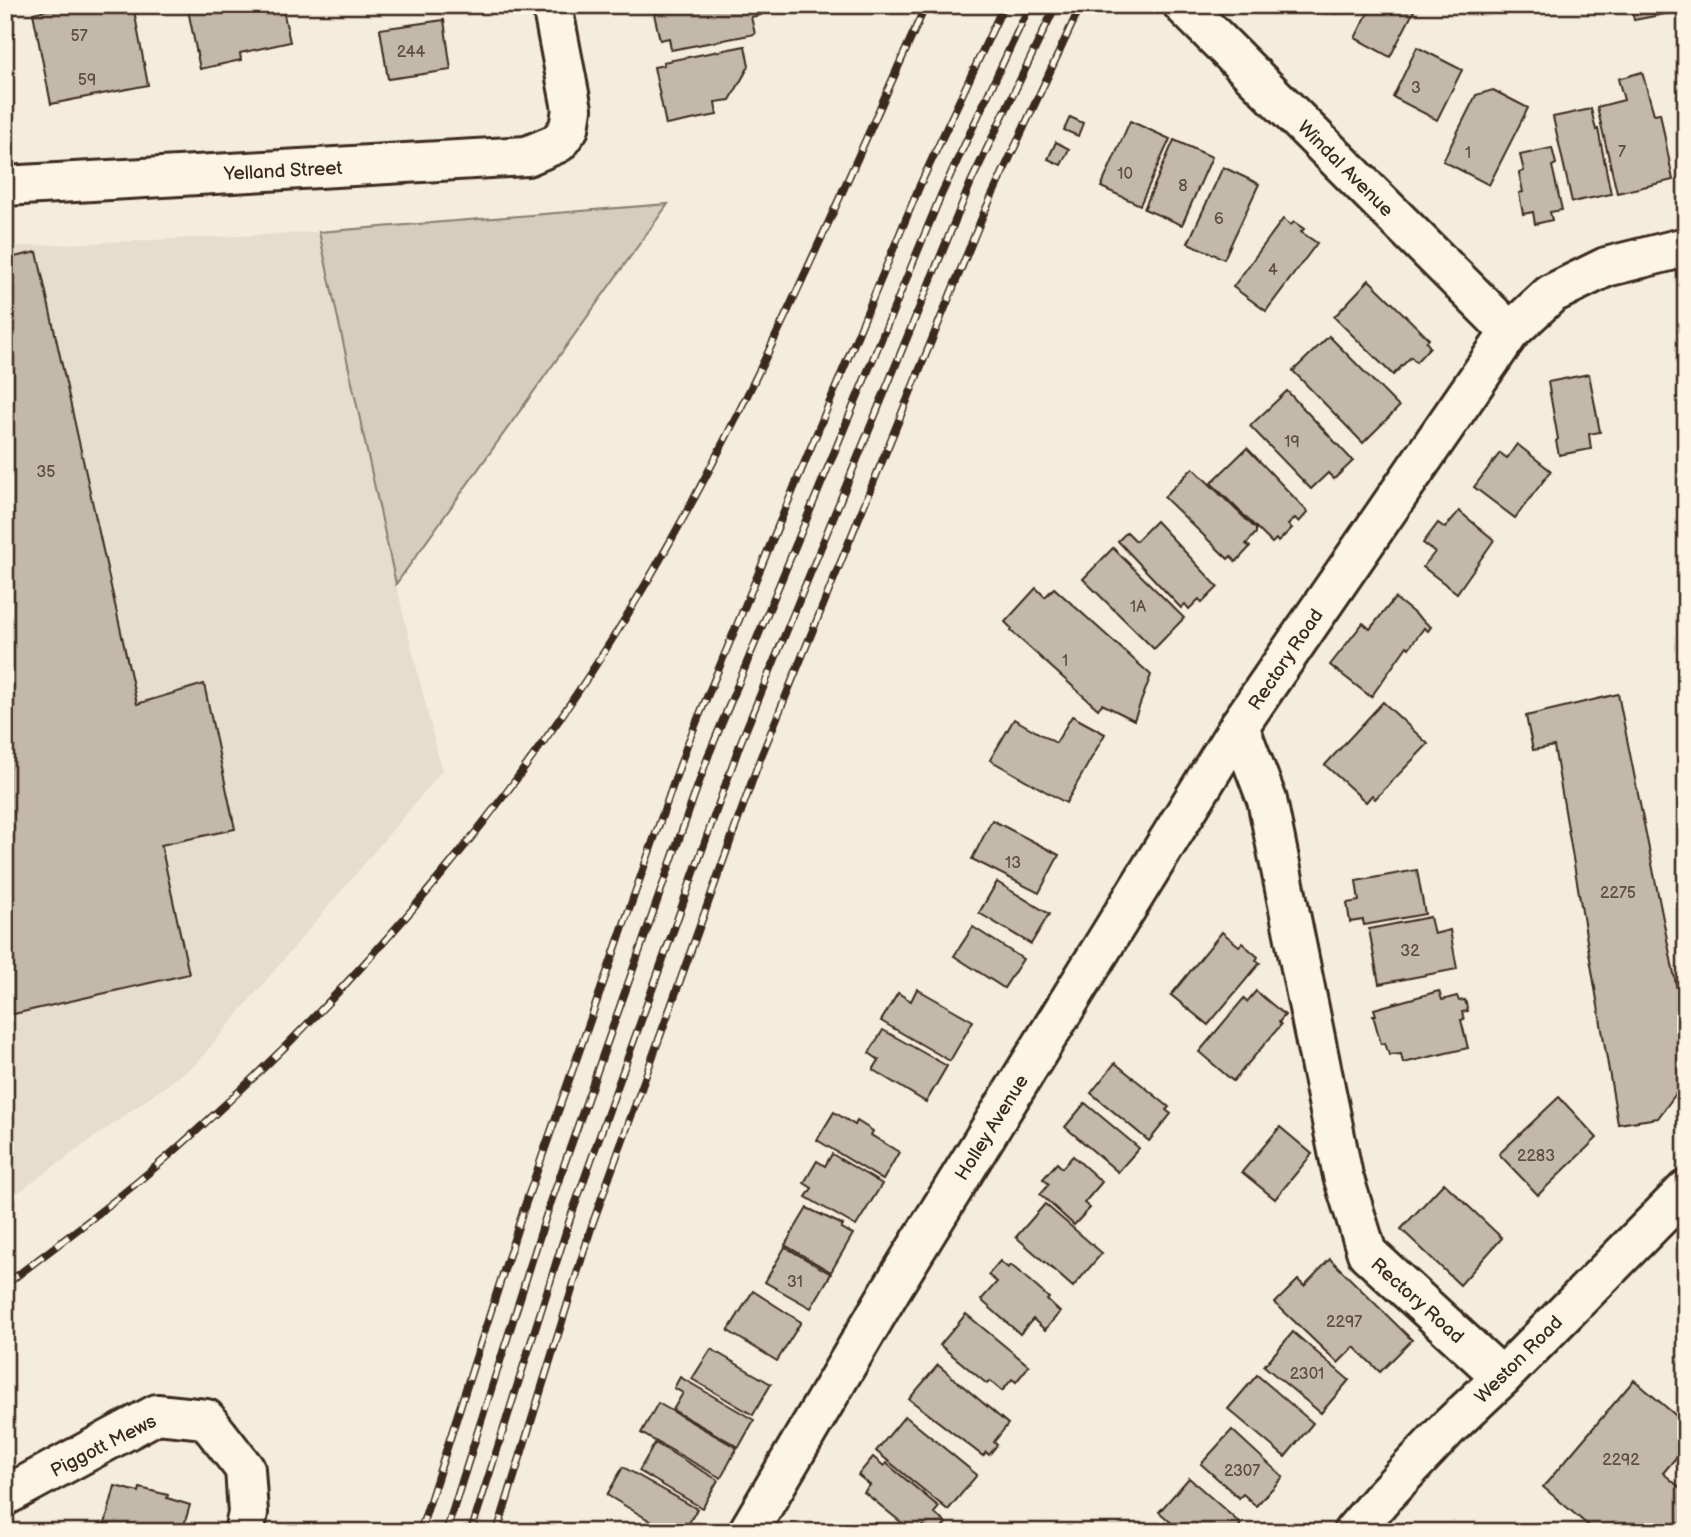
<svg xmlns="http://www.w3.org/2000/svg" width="1691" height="1537" viewBox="0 0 1691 1537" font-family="'Balsamiq Sans',sans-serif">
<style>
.built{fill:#e5ddce}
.green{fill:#d6cdbd;stroke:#887c6e;stroke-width:2}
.building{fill:#c3b9aa;stroke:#3b2a1e;stroke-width:2}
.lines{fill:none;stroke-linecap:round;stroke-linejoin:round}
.street-casing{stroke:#3b2a1e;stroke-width:44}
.secondary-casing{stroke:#3b2a1e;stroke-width:44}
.street{stroke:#fcf5e5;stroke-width:38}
.secondary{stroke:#fcf5e5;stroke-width:38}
.rail-casing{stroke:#3b2a1e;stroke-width:8}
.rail{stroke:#fcf5e5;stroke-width:5;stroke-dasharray:16;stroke-linecap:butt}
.labels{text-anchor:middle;stroke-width:7;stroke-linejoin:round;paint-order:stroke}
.number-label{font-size:16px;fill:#5d4e41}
.street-label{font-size:19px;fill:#3b2a1e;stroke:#fcf5e5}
</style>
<rect width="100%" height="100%" fill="#f4eddd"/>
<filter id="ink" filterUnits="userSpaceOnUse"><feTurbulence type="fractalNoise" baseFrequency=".0143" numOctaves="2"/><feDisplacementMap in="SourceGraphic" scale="14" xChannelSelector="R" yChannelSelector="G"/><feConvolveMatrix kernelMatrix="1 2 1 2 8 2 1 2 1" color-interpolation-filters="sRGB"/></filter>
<g filter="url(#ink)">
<!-- built -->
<path class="built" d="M319 232 396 584 442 771 196 1064 5 1202V247Z"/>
<!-- green -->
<path class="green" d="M668 204 396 584 319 232Z"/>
<!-- building -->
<g class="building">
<path d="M69 5H133L148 85 51 104 33 13Z"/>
<path d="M187 5H282L290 42 240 53 241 60 200 69Z"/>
<path d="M664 5H759L761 15 751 17 755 34 671 50 669 38 660 40 654 14 660 12 658 6Z"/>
<path d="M1319 5H1341L1336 14Z"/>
<path d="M1372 5H1417L1390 57 1355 38Z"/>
<path d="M1631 5H1686V10L1634 20Z"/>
<path d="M444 20 451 70 388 79 380 29Z"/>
<path d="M745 46 749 66 730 100 715 102 717 115 666 125 654 67 664 65 663 62Z"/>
<path d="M1417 47 1462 70 1437 120 1393 97Z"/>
<path d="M1642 72 1654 114 1660 113 1673 180 1617 193 1597 107 1624 100 1618 79Z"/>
<path d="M1493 90 1528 108 1489 185 1443 161 1476 95Z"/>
<path d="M1591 109 1596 130 1598 129 1611 194 1572 202 1553 117Z"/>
<path d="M1070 117 1083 123 1078 136 1064 130Z"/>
<path d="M1130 121 1170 139 1140 205 1101 187Z"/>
<path d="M1174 140 1212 157 1182 225 1144 209Z"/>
<path d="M1056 142 1069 149 1061 165 1048 159Z"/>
<path d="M1552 148 1556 164 1552 166 1562 210 1550 212 1552 220 1535 224 1533 212 1523 214 1519 193 1523 192 1519 173 1524 171 1520 155Z"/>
<path d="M1223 167 1259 184 1224 259 1188 243Z"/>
<path d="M1283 219 1291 225 1294 222 1304 229 1301 232 1317 243 1266 311 1233 287Z"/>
<path d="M37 252 137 704 204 684 235 829 161 845 189 974 5 1016V259Z"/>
<path d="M1369 280 1429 339 1426 342 1430 347 1416 362 1411 357 1393 375 1334 317Z"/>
<path d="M1329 336 1399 407 1363 443 1293 371Z"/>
<path d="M1589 374 1600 432 1589 434 1591 449 1559 455 1556 441 1558 439 1548 382Z"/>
<path d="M1287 391 1353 461 1334 479 1328 473 1311 489 1250 426Z"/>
<path d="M1517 444 1551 471 1515 518 1474 487 1500 453 1507 458Z"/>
<path d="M1247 448 1308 512 1299 522 1295 518 1288 525 1292 528 1278 542 1276 539 1272 543 1211 483Z"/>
<path d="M1193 468 1256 529V533L1246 544 1250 547 1236 562 1231 556 1228 559 1164 497Z"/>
<path d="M1459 511 1494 540 1457 593 1423 567 1435 552 1423 543 1438 523 1445 528Z"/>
<path d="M1156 521 1218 587 1202 603 1199 599 1189 609 1185 604 1181 608 1118 541 1127 532 1136 541Z"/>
<path d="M1113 548 1184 618 1154 649 1083 579Z"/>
<path d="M1036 588 1045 597 1054 588 1151 675 1134 720 1102 704 1098 709 1011 631 1012 629 1005 622Z"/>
<path d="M1395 598 1431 627 1428 631 1424 628 1409 648 1407 646 1371 697 1330 665 1363 623 1370 629Z"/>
<path d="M1618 694 1686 1034V1080L1658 1118 1618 1124 1554 746 1533 750 1526 716Z"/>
<path d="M1383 702 1428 744 1375 799 1372 795 1366 802 1325 765Z"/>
<path d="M1072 716 1105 734 1066 803 990 760 1014 719 1056 743Z"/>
<path d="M992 820 1059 855 1039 893 972 859Z"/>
<path d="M1417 870 1425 914 1364 925 1363 920 1350 922 1347 903 1359 901 1356 881Z"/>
<path d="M997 882 1049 914 1031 944 979 913Z"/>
<path d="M1430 917 1434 934 1450 930 1457 969 1379 984 1369 929Z"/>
<path d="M973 927 1023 959 1004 988 954 956Z"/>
<path d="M1222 932 1239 946 1242 943 1258 957 1256 960 1260 963 1208 1025 1171 995Z"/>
<path d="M917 989 973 1021 950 1061 881 1021 898 993 911 1001Z"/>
<path d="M1256 991 1285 1015 1279 1022 1281 1025 1233 1081 1199 1052 1244 998 1247 1002Z"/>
<path d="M1439 991 1442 1000 1457 996 1459 1001 1465 1000 1468 1011 1462 1012 1464 1020H1461L1468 1048 1403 1063 1401 1054 1389 1055 1385 1043 1381 1044 1373 1015H1376L1374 1009Z"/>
<path d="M883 1030 947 1066 926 1102 873 1070 879 1060 869 1053Z"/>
<path d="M1115 1063 1169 1107 1166 1110 1171 1114 1149 1141 1091 1093Z"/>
<path d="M1559 1097 1597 1138 1538 1195 1499 1154Z"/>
<path d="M1085 1103 1139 1148 1118 1172 1065 1127Z"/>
<path d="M834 1112 855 1125 857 1121 873 1131 871 1135 899 1152 883 1180 817 1140Z"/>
<path d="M1280 1127 1312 1154 1275 1199 1242 1172Z"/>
<path d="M832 1154 882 1184 856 1226 806 1197 812 1188 804 1183 817 1161 825 1166Z"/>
<path d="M1073 1156 1102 1182 1084 1203 1090 1208 1074 1225 1040 1194 1049 1184 1043 1179 1049 1172 1057 1163 1062 1168Z"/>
<path d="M1444 1183 1502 1238 1460 1285 1401 1229Z"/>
<path d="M1045 1204 1102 1253 1073 1287 1016 1237Z"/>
<path d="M807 1208 843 1225 841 1228 853 1234 831 1272 785 1245Z"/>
<path d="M785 1247 831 1274 811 1308 765 1282Z"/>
<path d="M1330 1259 1412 1340 1380 1372 1354 1347 1338 1363 1275 1303 1298 1280 1304 1286Z"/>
<path d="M1000 1261 1008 1268 1011 1265 1024 1276 1049 1298 1047 1300 1060 1312 1045 1330 1033 1319 1020 1334 981 1300 997 1282 988 1275Z"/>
<path d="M753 1291 801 1322 777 1361 728 1331Z"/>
<path d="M966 1314 1029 1366 1016 1382 1012 1379 1002 1391 990 1381 987 1384 940 1345Z"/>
<path d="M1293 1332 1349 1380 1321 1413 1264 1366Z"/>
<path d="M711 1349 771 1384 753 1415 692 1379Z"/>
<path d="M938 1365 1008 1424 994 1442 997 1445 989 1455 986 1452 983 1456 909 1399Z"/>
<path d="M1257 1375 1313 1423 1285 1457 1228 1409Z"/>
<path d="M680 1377 754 1420 739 1447 673 1410 683 1393 674 1388Z"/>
<path d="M1634 1380 1686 1424V1446L1663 1473 1686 1493V1532H1596L1543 1487Z"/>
<path d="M658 1403 737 1448 721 1478 641 1433Z"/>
<path d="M905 1416 977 1475 948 1510 876 1451Z"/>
<path d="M1232 1430 1283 1477 1256 1506 1243 1494 1239 1498 1201 1464Z"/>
<path d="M655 1443 718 1480 702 1508 639 1471Z"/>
<path d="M873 1457 884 1466 886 1463 939 1507 934 1513 946 1523 939 1532H932L923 1525 917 1532H913L864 1492 870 1485 858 1475Z"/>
<path d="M623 1467 697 1509 684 1532H669L607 1495Z"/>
<path d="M1189 1478 1241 1524 1234 1532H1182L1159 1512Z"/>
<path d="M115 1486 139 1492 140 1488 168 1495 167 1498 190 1505 182 1532H103Z"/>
</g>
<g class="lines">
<!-- street casing -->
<g class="street-casing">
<g id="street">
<path d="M1183 5 1510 332"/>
<path d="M5 186 527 156 558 143 569 128 572 109 552 5"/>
<path d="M1502 1377 1367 1253 1343 1176 1267 800 1239 726 1510 332 1551 294 1606 267 1686 247"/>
<path d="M5 1496 157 1414 206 1419 245 1469 248 1513 244 1532"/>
<path d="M748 1532 892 1288 1239 726"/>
</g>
</g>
<!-- secondary casing -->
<g class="secondary-casing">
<path id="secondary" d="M1353 1532 1382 1498 1448 1428 1502 1377 1686 1190"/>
</g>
<!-- street -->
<use href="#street" class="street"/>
<!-- secondary -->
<use href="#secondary" class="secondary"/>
<!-- rail casing -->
<g class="rail-casing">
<g id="rail">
<path d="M5 1285C69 1236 134 1188 193 1134 372 973 534 778 654 570 759 389 840 195 926 5"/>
<path d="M420 1532 524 1208 687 745 920 185 1004 5"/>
<path d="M446 1532 546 1216 709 754 941 195 1030 5"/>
<path d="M471 1532 570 1219 740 744 971 182 1056 5"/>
<path d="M497 1532 592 1225 760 759 983 215 1081 5"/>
</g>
</g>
<!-- rail -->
<use href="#rail" class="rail"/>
</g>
</g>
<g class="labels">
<!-- number labels -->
<g class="number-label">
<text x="79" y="41">57</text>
<text x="411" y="57">244</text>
<text x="87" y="85">59</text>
<text x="1416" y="93">3</text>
<text x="1622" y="157">7</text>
<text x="1468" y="158">1</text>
<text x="1125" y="179">10</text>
<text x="1183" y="191">8</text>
<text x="1219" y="224">6</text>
<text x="1273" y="275">4</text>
<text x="1292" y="447">19</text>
<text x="46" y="477">35</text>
<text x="1138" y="612">1A</text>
<text x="1065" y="666">1</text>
<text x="1013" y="868">13</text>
<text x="1618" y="898">2275</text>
<text x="1410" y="956">32</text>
<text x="1536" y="1161">2283</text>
<text x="795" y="1287">31</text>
<text x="1344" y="1327">2297</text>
<text x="1307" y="1379">2301</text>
<text x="1621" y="1465">2292</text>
<text x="1242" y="1476">2307</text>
</g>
<!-- street labels -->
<g class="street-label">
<text transform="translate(1346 168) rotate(45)" y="7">Windal Avenue</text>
<text transform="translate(283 170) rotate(-3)" y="7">Yelland Street</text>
<text transform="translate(1285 659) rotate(-56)" y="7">Rectory Road</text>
<text transform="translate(991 1127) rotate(-58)" y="7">Holley Avenue</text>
<text transform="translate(1418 1300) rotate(42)" y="7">Rectory Road</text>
<text transform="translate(1518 1359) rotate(-45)" y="7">Weston Road</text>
<text transform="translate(103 1445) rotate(-27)" y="7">Piggott Mews</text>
</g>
</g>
<!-- margin -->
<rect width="1691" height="1537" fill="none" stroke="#fcf5e5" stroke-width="28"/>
<rect x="14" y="14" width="1663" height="1509" fill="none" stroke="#3b2a1e" stroke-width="2.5" filter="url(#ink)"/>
</svg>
